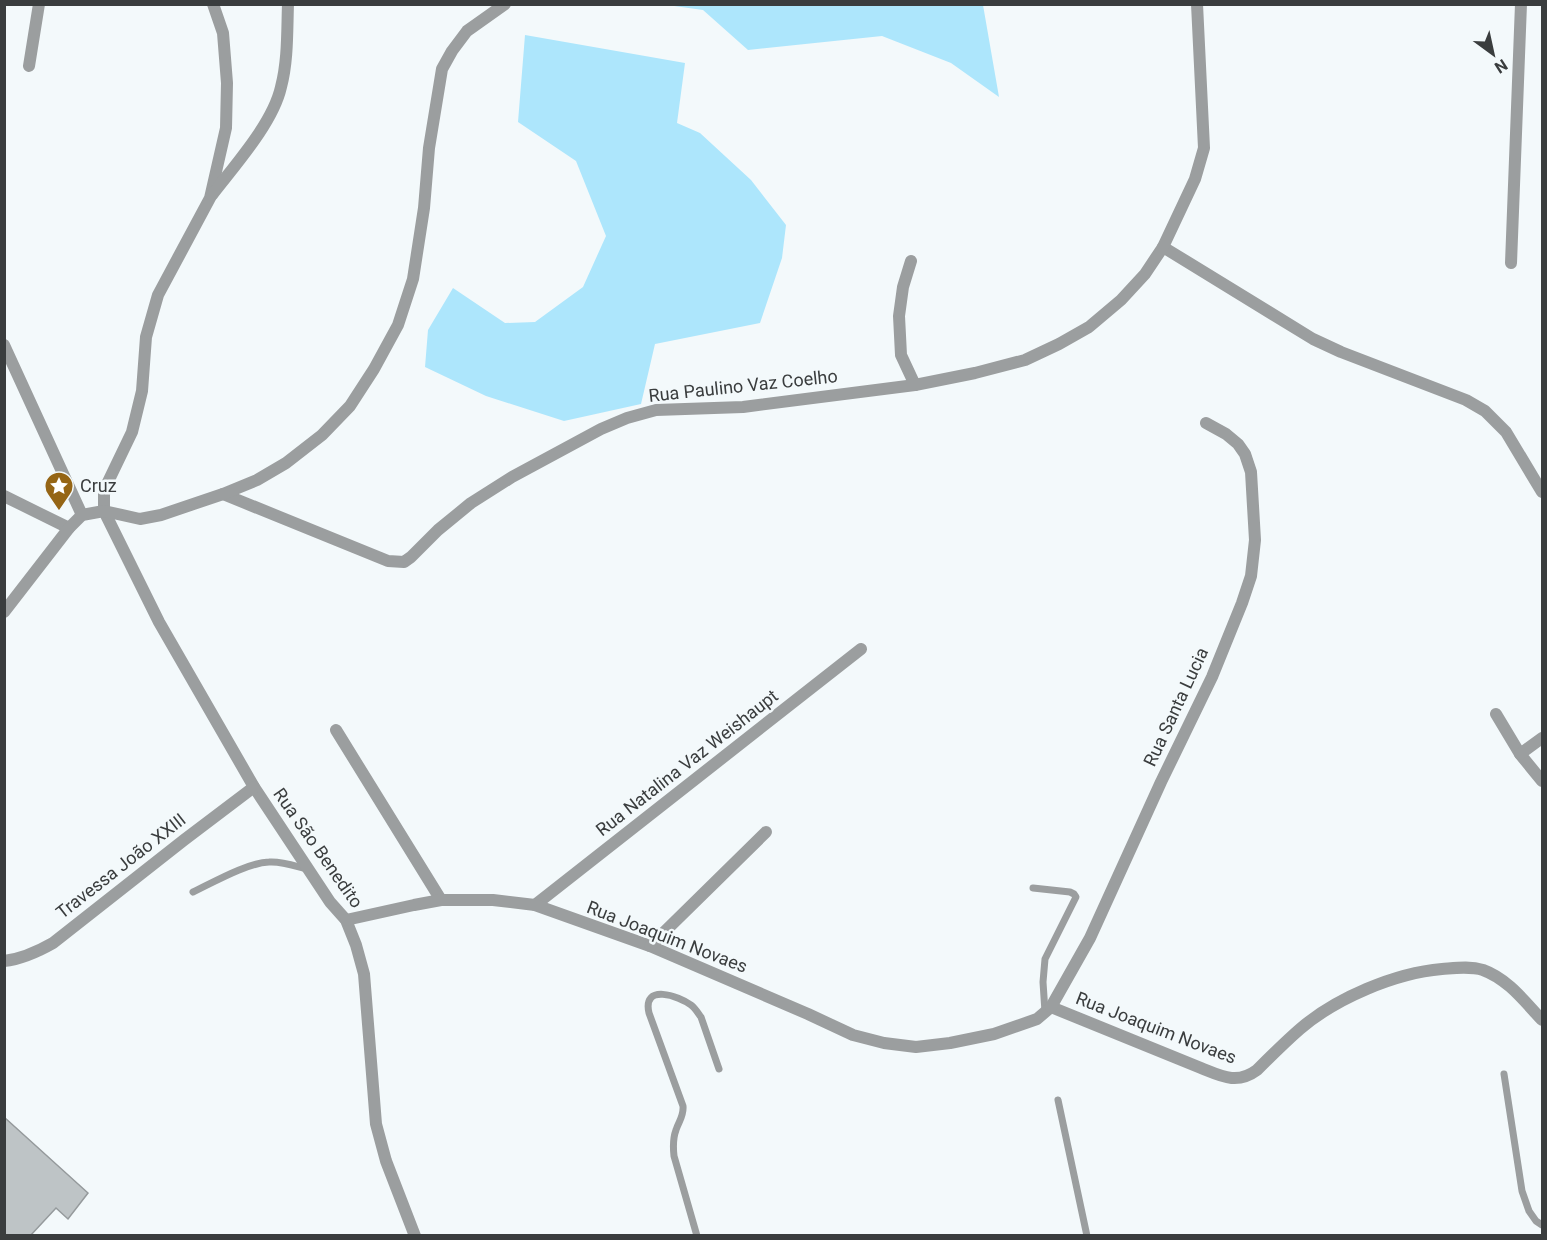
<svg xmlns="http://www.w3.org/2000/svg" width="1547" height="1240" viewBox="0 0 1547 1240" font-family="Roboto,sans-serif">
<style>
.green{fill:#ade6fc}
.building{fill:#bec4c6;stroke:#959a9c;stroke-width:1.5}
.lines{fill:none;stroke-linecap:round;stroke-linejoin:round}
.service{stroke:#9b9e9f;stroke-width:7}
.minor{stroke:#9b9e9f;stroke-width:12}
.labels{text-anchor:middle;stroke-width:5;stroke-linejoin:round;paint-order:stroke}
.street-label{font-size:18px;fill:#3a3d3e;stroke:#f3f9fb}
.poi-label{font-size:18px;fill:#3a3d3e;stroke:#f3f9fb;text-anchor:start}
</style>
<rect width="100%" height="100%" fill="#f3f9fb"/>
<!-- green -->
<g class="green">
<path d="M667 5H983L999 97 951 63 882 36 748 50 703 10Z"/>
<path d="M525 35 685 63 677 123 700 133 751 180 786 225 782 258 760 323 655 344 641 404 564 421 486 396 425 367 428 330 453 288 505 323 535 322 583 287 606 236 576 161 518 122Z"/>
</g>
<!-- building -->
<path class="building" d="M4 1117 88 1193 68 1219 56 1208 30 1236H4Z"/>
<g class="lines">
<!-- service -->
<g class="service">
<path d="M1033 888 1070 892 1074 894 1076 897 1045 959 1043 982 1045 1012"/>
<path d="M193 892C214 882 247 863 269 862 282 861 295 866 307 869"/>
<path d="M1504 1074 1522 1191 1529 1211 1536 1221 1542 1225"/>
<path d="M1058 1100 1087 1236"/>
<path d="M697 1236 674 1156C673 1147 673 1138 676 1130 679 1121 684 1116 683 1106L649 1013C642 983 679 996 691 1005 695 1008 698 1013 701 1017L719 1069"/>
</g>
<!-- minor -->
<g class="minor">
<path d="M213 4 223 33 227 83 226 128 210 198 158 295 146 337 142 391 132 432 107 484 104 494V511L159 622 254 787 330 902 346 920 356 945 364 974 376 1124 386 1161 415 1236"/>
<path d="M29 66 39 4"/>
<path d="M212 195C235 165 273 123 281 87 288 60 287 32 288 4"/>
<path d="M1163 247 1313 339 1341 352 1466 400 1485 411 1506 432 1542 492"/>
<path d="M911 261 903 287 899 316 901 355 915 385"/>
<path d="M1511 263 1521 4"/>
<path d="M4 345 82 515"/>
<path d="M223 494 388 561 404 562 411 557 438 530 471 503 512 477 601 429 627 418 656 410 743 407 915 385 975 373 1025 360 1059 344 1089 327 1121 300 1145 274 1163 247 1195 179 1204 148 1197 4"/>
<path d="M4 496 69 528"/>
<path d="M4 612 69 528 82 515 104 511 140 519 161 515 223 494 257 480 286 463 322 435 350 406 374 369 398 325 413 279 424 208 429 148 442 69 452 51 467 31 505 4"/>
<path d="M1496 714 1520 754 1542 781"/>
<path d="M336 730 441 900"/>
<path d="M1520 754 1542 738"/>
<path d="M535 905 861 649"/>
<path d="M346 920 414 905 441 900H493L535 905 650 946 808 1014 853 1035 884 1043 916 1047 950 1043 994 1034 1037 1019 1051 1007 1201 1068C1221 1076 1237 1085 1257 1070 1271 1056 1285 1042 1300 1029 1336 998 1395 973 1442 969 1456 968 1470 966 1483 970 1508 979 1525 1002 1542 1020"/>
<path d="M650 946 766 832"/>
<path d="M4 961C22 959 39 951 53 943L184 840 254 787"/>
<path d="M1051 1007 1090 938 1161 782 1212 677 1242 603 1251 576 1255 540 1251 472 1245 454 1238 444 1226 434 1206 423"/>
</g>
</g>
<!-- icons -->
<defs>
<g id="sight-pin" transform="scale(1.5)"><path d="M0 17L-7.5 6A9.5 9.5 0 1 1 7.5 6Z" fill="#956515" stroke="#f3f9fb"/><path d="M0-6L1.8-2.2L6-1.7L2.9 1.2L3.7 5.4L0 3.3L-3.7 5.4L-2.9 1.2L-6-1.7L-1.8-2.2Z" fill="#fff"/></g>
</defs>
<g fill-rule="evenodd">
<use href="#sight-pin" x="59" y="486"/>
</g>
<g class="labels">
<!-- street labels -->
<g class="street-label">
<text transform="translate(743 386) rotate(-6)" y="6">Rua Paulino Vaz Coelho</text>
<text transform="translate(1176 707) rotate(-65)" y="6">Rua Santa Lucia</text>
<text transform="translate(687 763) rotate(-38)" y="6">Rua Natalina Vaz Weishaupt</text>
<text transform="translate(318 848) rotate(55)" y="6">Rua São Benedito</text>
<text transform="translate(121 866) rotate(-38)" y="6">Travessa João XXIII</text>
<text transform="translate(667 937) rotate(21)" y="6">Rua Joaquim Novaes</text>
<text transform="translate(1156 1028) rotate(21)" y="6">Rua Joaquim Novaes</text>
</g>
<!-- poi labels -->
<g class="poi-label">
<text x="80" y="492">Cruz</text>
</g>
</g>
<!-- border -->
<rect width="1547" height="1240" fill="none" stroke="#3a3d3e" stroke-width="12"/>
<!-- north arrow -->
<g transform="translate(1493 54) rotate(147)" stroke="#f3f9fb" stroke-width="4.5" paint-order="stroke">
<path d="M0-4.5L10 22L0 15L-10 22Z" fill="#3a3d3e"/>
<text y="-9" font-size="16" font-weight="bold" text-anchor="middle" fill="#3a3d3e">N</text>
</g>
</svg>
